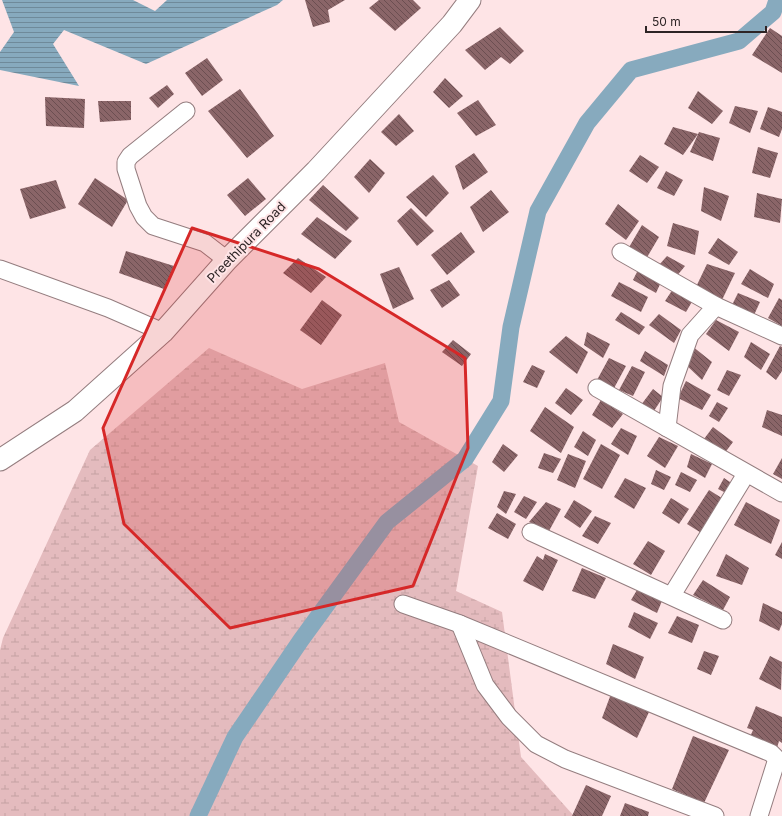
<svg xmlns="http://www.w3.org/2000/svg" width="782" height="816" viewBox="0 0 782 816" font-family="Inter,sans-serif">
<style>
.wetland{fill:url(#wetland-marsh)}
.water{fill:url(#water-rules)}
.lines{fill:none;stroke-linecap:round;stroke-linejoin:round}
.canal{stroke:#87aabe;stroke-width:17}
.building{fill:url(#building-back-hatch)}
.minor-casing{stroke:#947d7f;stroke-width:19}
.tertiary-casing{stroke:#947d7f;stroke-width:23}
.minor{stroke:#fff;stroke-width:17}
.tertiary{stroke:#fff;stroke-width:21}
.marked{fill:#d62828;fill-opacity:0.2;stroke:#d62828;stroke-width:3;stroke-linejoin:round}
.labels{text-anchor:middle;stroke-width:4;stroke-linejoin:round;paint-order:stroke}
.street-label{font-size:13px;fill:#2d2425;stroke:#fee4e6}
</style>
<defs>
<pattern id="wetland-marsh" width="20" height="14" patternUnits="userSpaceOnUse"><rect width="20" height="14" fill="#e4bbbe"/><path d="M1 5h8M5 5V1M11 12h8M15 12V8" fill="none" stroke="#c4a1a3"/></pattern>
<pattern id="water-rules" width="6" height="5" patternUnits="userSpaceOnUse"><rect width="6" height="5" fill="#87aabe"/><path d="M0 2.5h6" fill="none" stroke="#6f8a9a"/></pattern>
<pattern id="building-back-hatch" width="6" height="6" patternUnits="userSpaceOnUse"><rect width="6" height="6" fill="#8a6568"/><path d="M-1 5l2 2M0 0l6 6M5-1l2 2" fill="none" stroke="#6b4e51"/></pattern>
</defs>
<rect width="100%" height="100%" fill="#fee4e6"/>
<!-- wetland -->
<path class="wetland" d="M209 348 302 389 385 363 399 422 478 466 456 591 502 612 521 757 574 816H0V650L3 638 90 450Z"/>
<!-- water -->
<path class="water" d="M2 0H133L155 11 167 0H283L277 5 146 64 64 30 53 44 79 86 0 70V52L14 32Z"/>
<g class="lines">
<!-- canal -->
<path class="canal" d="M198 816 235 737 301 640 387 522 465 459 501 401 511 327 538 211 587 123 631 70 739 41 773 12 777 0"/>
</g>
<!-- building -->
<g class="building">
<path d="M305 0H345L328 10 330 22 313 27Z"/>
<path d="M379 0H413L421 8 395 31 369 8Z"/>
<path d="M500 27 524 51 510 64 501 57 485 70 465 50Z"/>
<path d="M770 28 782 36V73L752 55Z"/>
<path d="M207 58 223 80 202 96 185 73Z"/>
<path d="M445 78 463 96 449 108 433 92Z"/>
<path d="M167 85 174 94 158 108 149 98Z"/>
<path d="M240 89 274 136 247 158 208 111Z"/>
<path d="M698 91 723 111 712 124 688 108Z"/>
<path d="M45 97 85 99 84 128 46 126Z"/>
<path d="M478 100 496 125 476 136 457 113Z"/>
<path d="M98 101H131V120L100 122Z"/>
<path d="M735 106 758 111 750 133 729 123Z"/>
<path d="M768 107 782 112V129L779 137 760 129Z"/>
<path d="M399 114 414 131 396 146 381 132Z"/>
<path d="M673 127 698 134 683 155 664 144Z"/>
<path d="M699 132 720 138 713 161 690 152Z"/>
<path d="M758 147 778 153 770 178 752 173Z"/>
<path d="M474 153 488 172 463 190 455 166Z"/>
<path d="M640 155 659 167 647 183 629 171Z"/>
<path d="M370 159 385 173 369 193 354 177Z"/>
<path d="M666 171 683 180 674 196 657 188Z"/>
<path d="M433 175 449 193 426 217 406 197Z"/>
<path d="M95 178 128 200 112 227 78 204Z"/>
<path d="M248 178 266 199 245 216 227 195Z"/>
<path d="M56 180 66 208 30 219 20 189Z"/>
<path d="M323 185 359 218 346 231 309 200Z"/>
<path d="M704 187 729 196 721 221 701 211Z"/>
<path d="M491 190 509 212 483 232 470 207Z"/>
<path d="M757 193 782 199 780 223 754 217Z"/>
<path d="M618 204 639 221 626 240 605 224Z"/>
<path d="M411 208 434 231 417 246 397 221Z"/>
<path d="M317 217 352 241 335 259 301 234Z"/>
<path d="M673 223 699 231 695 255 667 246Z"/>
<path d="M642 225 659 237 646 259 628 249Z"/>
<path d="M461 232 475 252 447 275 431 255Z"/>
<path d="M718 238 738 252 729 265 708 253Z"/>
<path d="M126 251 174 266 164 289 119 273Z"/>
<path d="M667 256 685 266 676 277 659 265Z"/>
<path d="M298 258 326 277 311 293 283 273Z"/>
<path d="M707 264 735 273 721 302 696 287Z"/>
<path d="M399 267 414 299 393 309 380 274Z"/>
<path d="M750 269 774 284 768 298 741 284Z"/>
<path d="M638 270 661 282 656 293 633 280Z"/>
<path d="M449 280 460 295 442 308 430 290Z"/>
<path d="M619 282 648 297 641 312 611 296Z"/>
<path d="M673 289 693 300 686 312 665 301Z"/>
<path d="M738 293 760 302 754 315 732 305Z"/>
<path d="M779 298 782 300V326L768 318Z"/>
<path d="M322 300 342 315 321 345 300 330Z"/>
<path d="M621 312 645 327 639 335 615 320Z"/>
<path d="M659 314 681 330 674 343 649 325Z"/>
<path d="M716 320 739 332 729 351 706 334Z"/>
<path d="M587 332 610 344 603 358 584 345Z"/>
<path d="M566 336 588 352 577 374 549 352Z"/>
<path d="M453 340 471 354 462 366 442 352Z"/>
<path d="M751 342 770 354 761 370 744 357Z"/>
<path d="M692 346 712 362 702 380 684 363Z"/>
<path d="M780 346 782 347V371L776 380 766 372Z"/>
<path d="M645 351 668 365 664 376 640 361Z"/>
<path d="M609 358 626 366 613 390 597 380Z"/>
<path d="M532 365 545 371 537 388 523 382Z"/>
<path d="M632 366 645 372 633 396 619 390Z"/>
<path d="M727 370 741 375 729 396 717 390Z"/>
<path d="M686 381 711 395 702 410 678 398Z"/>
<path d="M566 388 583 400 571 415 555 403Z"/>
<path d="M653 389 663 397 652 414 641 405Z"/>
<path d="M601 400 623 414 612 428 592 415Z"/>
<path d="M717 402 728 408 719 422 709 416Z"/>
<path d="M545 407 574 427 561 453 530 431Z"/>
<path d="M767 410 782 415V436L762 427Z"/>
<path d="M713 427 733 442 724 454 704 439Z"/>
<path d="M621 428 637 436 628 455 611 444Z"/>
<path d="M583 431 596 440 588 456 574 447Z"/>
<path d="M659 437 678 446 665 468 647 456Z"/>
<path d="M503 444 518 455 504 472 492 462Z"/>
<path d="M601 444 620 455 602 489 583 479Z"/>
<path d="M544 453 561 459 553 473 538 468Z"/>
<path d="M568 454 586 461 575 488 557 480Z"/>
<path d="M691 454 712 464 705 478 687 467Z"/>
<path d="M782 458V479L773 474Z"/>
<path d="M656 470 671 477 664 490 651 484Z"/>
<path d="M681 472 697 480 690 492 675 485Z"/>
<path d="M625 478 646 488 634 509 614 497Z"/>
<path d="M724 478 733 484 728 494 718 489Z"/>
<path d="M709 490 725 500 703 534 687 524Z"/>
<path d="M504 491 516 494 506 514 497 507Z"/>
<path d="M524 496 537 502 526 519 514 512Z"/>
<path d="M671 498 689 509 679 524 662 513Z"/>
<path d="M574 500 592 511 580 528 564 517Z"/>
<path d="M546 502 561 509 549 531 529 522Z"/>
<path d="M746 502 780 520 771 544 734 525Z"/>
<path d="M497 513 516 524 508 539 488 528Z"/>
<path d="M595 516 611 523 598 544 582 536Z"/>
<path d="M648 541 665 551 651 575 633 564Z"/>
<path d="M782 542V559L775 555Z"/>
<path d="M545 554 558 560 543 591 523 581 537 556 543 560Z"/>
<path d="M726 554 749 568 742 585 716 576Z"/>
<path d="M582 568 606 578 595 599 572 591Z"/>
<path d="M703 580 730 597 723 610 693 595Z"/>
<path d="M640 585 664 596 657 613 631 600Z"/>
<path d="M763 603 782 612V624L779 631 759 621Z"/>
<path d="M634 612 658 623 650 639 628 627Z"/>
<path d="M677 616 699 625 692 643 668 633Z"/>
<path d="M613 644 644 657 635 679 606 664Z"/>
<path d="M704 651 719 656 711 675 697 669Z"/>
<path d="M770 656 782 662 781 690 759 679Z"/>
<path d="M611 694 649 712 637 738 602 718Z"/>
<path d="M756 706 782 717V743L779 741 777 748 750 737 753 730 747 728Z"/>
<path d="M693 736 729 750 704 803 672 789Z"/>
<path d="M586 785 611 796 602 816H572Z"/>
<path d="M625 803 649 812 648 816H620Z"/>
</g>
<g class="lines">
<!-- minor casing -->
<g class="minor-casing">
<g id="minor">
<path d="M186 111 130 156 126 162V169L138 206 144 217 153 226 205 243 227 260"/>
<path d="M621 252 716 306"/>
<path d="M0 269 108 308 163 332"/>
<path d="M597 388 782 493"/>
<path d="M667 428 672 386 690 335 716 306 782 336"/>
<path d="M531 532 723 620"/>
<path d="M672 595 746 474"/>
<path d="M403 604 460 624 771 753 775 757 776 762 759 816"/>
<path d="M460 624 485 685 509 717 536 744 565 759 715 816"/>
</g>
</g>
<!-- tertiary casing -->
<g class="tertiary-casing">
<path id="tertiary" d="M0 460 75 411 163 332 227 260 316 171 452 24 470 0"/>
</g>
<!-- minor -->
<use href="#minor" class="minor"/>
<!-- tertiary -->
<use href="#tertiary" class="tertiary"/>
</g>
<!-- marked area -->
<path class="marked" d="M192 228 319 269 465 358 468 448 413 586 230 628 124 524 103 428Z"/>
<g class="labels">
<!-- street labels -->
<g class="street-label">
<text transform="translate(246 242) rotate(-46)" y="5">Preethipura Road</text>
</g>
</g>
<!-- scale -->
<path d="M646 26v6h120v-6" fill="none" stroke="#2d2425" stroke-width="2"/>
<text x="652" y="26" font-size="12" fill="#2d2425" stroke="#fee4e6" stroke-width="3" paint-order="stroke">50 m</text>
</svg>
